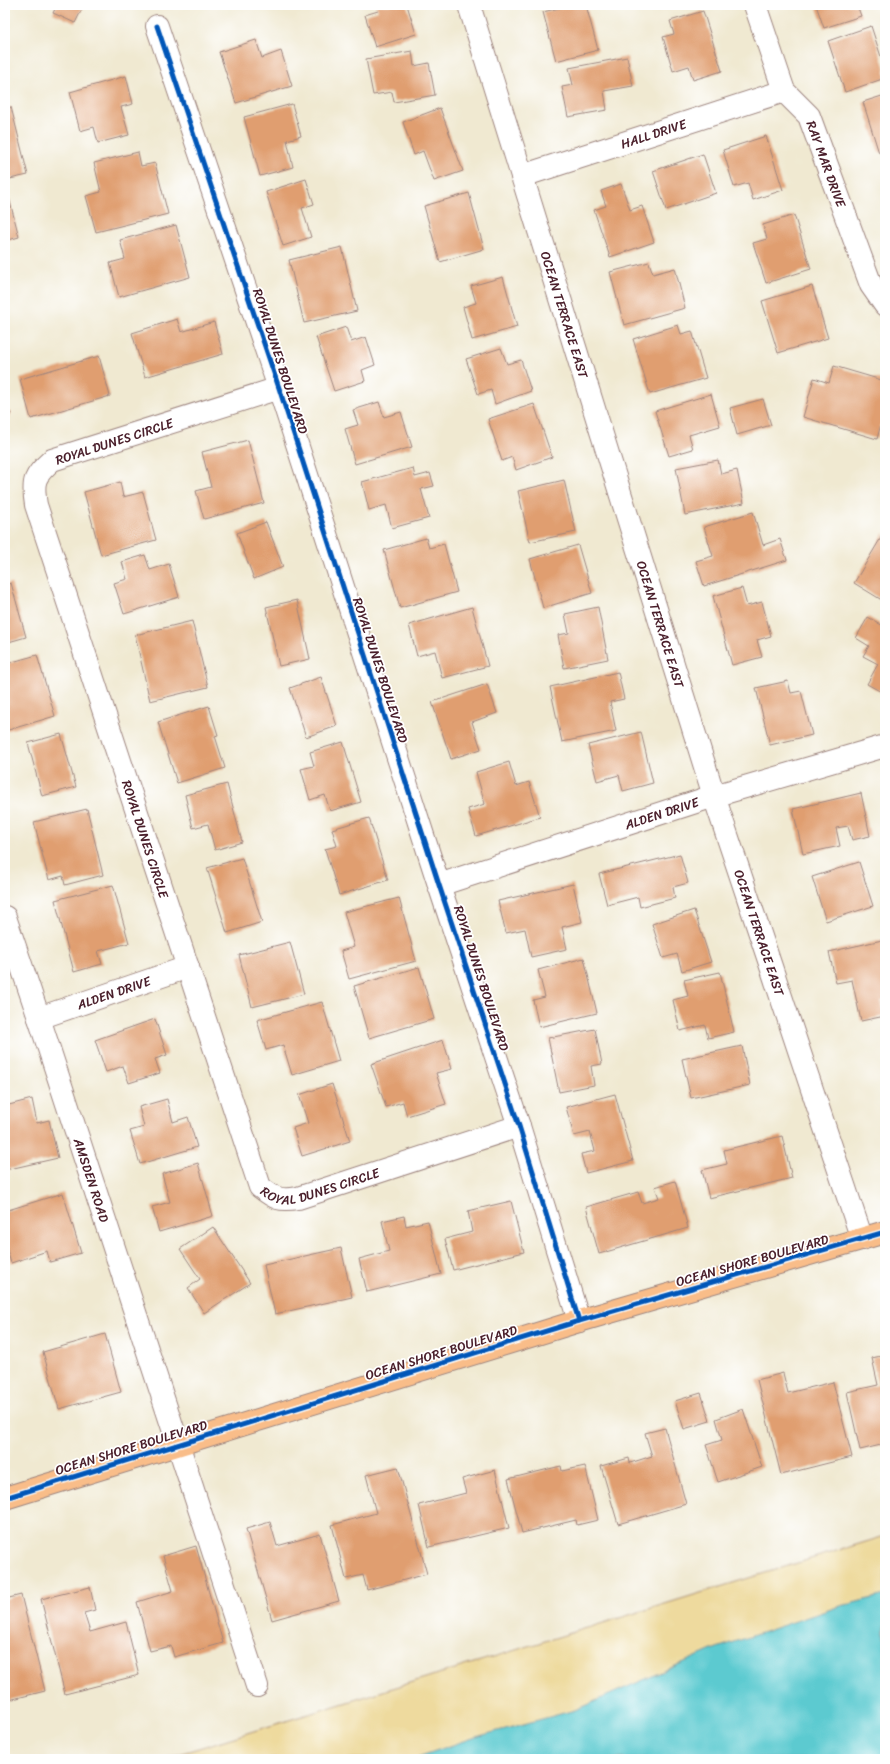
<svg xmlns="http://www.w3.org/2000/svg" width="890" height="1764" viewBox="0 0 890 1764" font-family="Sriracha,sans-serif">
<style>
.sand{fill:#eeda9e;stroke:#9c7c64}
.water{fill:#5ccad0;stroke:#53747e}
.building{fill:#e09e6f}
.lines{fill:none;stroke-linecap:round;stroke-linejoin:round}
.minor-casing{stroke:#9d847e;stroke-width:24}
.major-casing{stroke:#9d847e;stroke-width:24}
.minor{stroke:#fff;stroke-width:22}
.major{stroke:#f9bd89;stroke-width:22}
.cycleway-casing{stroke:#fff;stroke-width:8}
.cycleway{stroke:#0057b8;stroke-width:5}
.labels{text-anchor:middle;stroke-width:3.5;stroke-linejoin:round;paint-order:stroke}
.street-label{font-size:13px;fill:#4a1f2b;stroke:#fff}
</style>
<rect width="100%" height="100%" fill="#fff"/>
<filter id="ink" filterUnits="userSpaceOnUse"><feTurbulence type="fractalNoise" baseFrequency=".025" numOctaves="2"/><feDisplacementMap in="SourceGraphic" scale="8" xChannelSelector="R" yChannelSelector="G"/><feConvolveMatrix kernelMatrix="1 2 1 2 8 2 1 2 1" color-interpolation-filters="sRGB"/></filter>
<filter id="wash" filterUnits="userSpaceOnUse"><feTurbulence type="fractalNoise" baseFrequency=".012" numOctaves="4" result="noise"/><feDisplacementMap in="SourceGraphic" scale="16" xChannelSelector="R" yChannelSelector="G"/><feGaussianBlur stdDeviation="0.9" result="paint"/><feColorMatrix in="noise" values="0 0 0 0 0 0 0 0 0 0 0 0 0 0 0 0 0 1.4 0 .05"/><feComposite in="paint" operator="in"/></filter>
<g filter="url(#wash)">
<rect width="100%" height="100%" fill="#f0e9d1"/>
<!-- sand -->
<path class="sand" d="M885 1536V1618L457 1759H163Z"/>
<!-- water -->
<path class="water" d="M885 1595V1759H412L476 1737 575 1710 714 1649 837 1607Z"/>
<g id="blocks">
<!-- building -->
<g class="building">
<path d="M57 5H84L75 23 53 13Z"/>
<path d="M376 5H407L416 34 375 47 365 15 378 11Z"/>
<path d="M571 5H586L598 50 556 61 543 12Z"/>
<path d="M816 5H857L861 16 824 28Z"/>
<path d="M703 11 722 71 693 80 689 66 673 71 663 37 674 34 670 21Z"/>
<path d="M871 26 885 69V78L845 92 828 41Z"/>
<path d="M256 40 262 58 281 51 292 86 236 103 219 52Z"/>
<path d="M412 51 414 66 429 63 435 95 394 102 392 92 373 95 366 59Z"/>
<path d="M627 57 633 86 604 91 607 110 568 117 562 87 573 85 569 68Z"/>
<path d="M126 76 133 104 121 107 129 135 98 143 94 127 80 131 70 92Z"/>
<path d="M885 95V151L879 153 863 102Z"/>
<path d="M292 104 301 136 287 140 293 167 260 176 244 117Z"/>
<path d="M11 107 28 175 5 180V108Z"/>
<path d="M440 108 463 171 434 181 423 151 414 155 403 122Z"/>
<path d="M766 136 783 190 753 200 748 183 734 187 723 150Z"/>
<path d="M138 152 141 166 155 163 168 214 96 232 86 196 101 192 94 163Z"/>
<path d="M703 154 716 193 666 210 653 171Z"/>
<path d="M306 179 314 204 302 208 311 237 283 246 266 192Z"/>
<path d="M5 182 19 237 5 241Z"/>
<path d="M621 184 630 210 642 206 654 242 610 257 594 210 606 206 601 191Z"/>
<path d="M469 193 484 249 440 262 424 206Z"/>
<path d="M794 215 811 269 766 283 753 243 767 239 763 225Z"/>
<path d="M176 225 190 277 119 297 110 263 125 259 120 240Z"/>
<path d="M342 247 357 311 304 323 289 260Z"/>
<path d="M649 262 653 274 675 268 685 308 624 325 610 272Z"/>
<path d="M503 277 517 327 472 340 463 307 476 303 471 286Z"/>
<path d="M812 286 828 338 778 353 762 301Z"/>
<path d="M177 319 181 332 214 322 223 354 145 377 132 333Z"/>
<path d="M678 325 681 334 692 331 706 378 650 394 633 339Z"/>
<path d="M346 327 351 342 366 337 375 365 362 370 365 381 334 391 316 337Z"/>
<path d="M501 348 507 364 521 360 531 391 495 404 491 390 478 394 466 359Z"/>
<path d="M99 356 110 396 31 419 20 379Z"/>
<path d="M834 366 885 381V409L877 439 803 417 814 378 829 383Z"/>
<path d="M711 394 720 426 689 435 693 449 669 456 655 411Z"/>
<path d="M763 399 771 425 737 435 730 408Z"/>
<path d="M379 402 384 417 401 412 412 447 355 464 345 429 358 425 353 410Z"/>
<path d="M534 404 552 457 516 470 512 457 502 461 488 419Z"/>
<path d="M5 409 11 413 5 424Z"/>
<path d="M248 440 264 503 204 519 196 491 211 487 202 452Z"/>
<path d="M718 460 721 474 737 470 744 503 685 515 676 468Z"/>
<path d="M413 468 415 477 430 473 434 486 421 489 429 518 392 528 386 505 369 510 362 482Z"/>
<path d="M564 480 576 532 530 542 518 491Z"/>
<path d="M120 482 123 497 143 492 156 540 101 555 84 492Z"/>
<path d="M753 512 763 545 780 539 787 560 704 586 696 561 713 556 704 527Z"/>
<path d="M266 522 283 567 254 579 237 533Z"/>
<path d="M885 531V602L854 583Z"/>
<path d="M426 538 429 548 444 544 457 592 400 608 384 550Z"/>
<path d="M578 545 592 593 543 608 530 559Z"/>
<path d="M145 555 150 570 169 564 179 597 124 614 114 583 127 579 122 562Z"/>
<path d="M11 583 26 637 5 643V585Z"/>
<path d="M742 588 747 606 762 602 771 636 757 640 762 657 732 665 713 596Z"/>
<path d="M297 600 310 659 279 666 266 607Z"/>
<path d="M472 607 488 666 442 678 435 651 417 656 409 625Z"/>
<path d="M598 607 608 659 564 668 558 635 569 633 565 614Z"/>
<path d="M868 617 885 627V694L867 684 878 664 863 656 869 646 856 638Z"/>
<path d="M192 621 208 687 150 701 135 635Z"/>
<path d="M37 655 55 716 5 731V664Z"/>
<path d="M618 672 624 699 610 702 616 731 562 742 550 687Z"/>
<path d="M321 677 337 726 306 737 290 688Z"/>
<path d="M788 681 791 693 801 691 812 735 770 745 756 688Z"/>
<path d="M487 684 497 713 472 722 481 749 451 759 432 702Z"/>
<path d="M209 706 218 735 215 736 225 768 177 783 158 722Z"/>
<path d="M641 732 653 783 623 791 619 775 597 781 588 745Z"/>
<path d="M61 734 76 787 42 796 28 743Z"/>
<path d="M343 742 361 802 330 811 325 795 310 800 301 769 314 766 310 752Z"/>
<path d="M509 762 516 786 529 782 540 817 476 836 468 809 485 804 476 772Z"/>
<path d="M227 784 242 842 215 850 208 824 193 828 185 795Z"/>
<path d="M861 793 870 836 852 840 848 826 836 828 840 846 803 854 793 809Z"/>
<path d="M87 809 103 875 65 885 63 876 49 880 34 822Z"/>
<path d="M369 818 388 880 339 895 325 849 337 846 332 829Z"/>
<path d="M680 854 688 883 673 887 675 898 640 907 638 897 607 905 599 874Z"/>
<path d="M242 858 262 922 227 933 207 868Z"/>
<path d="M859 862 873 906 826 921 812 877Z"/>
<path d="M573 884 582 922 562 927 567 949 531 957 525 929 506 933 498 901Z"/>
<path d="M113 885 129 943 98 951 102 964 74 972 55 900Z"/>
<path d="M399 898 416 961 349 979 341 951 354 947 344 912Z"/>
<path d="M694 910 711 962 682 971 677 954 663 958 652 924Z"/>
<path d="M882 940 885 953V1001H881L885 1016 861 1021 852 980 836 983 829 952Z"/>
<path d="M290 942 304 994 252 1007 239 955Z"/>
<path d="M584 958 597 1013 539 1027 533 1000 545 997 538 970Z"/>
<path d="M419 967 434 1019 369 1038 354 986Z"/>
<path d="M720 972 734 1032 708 1038 705 1025 680 1031 673 1000 688 996 684 980Z"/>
<path d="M322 1002 339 1061 292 1075 283 1045 266 1050 257 1020Z"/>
<path d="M155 1019 167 1055 155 1059 160 1073 129 1083 123 1066 106 1072 95 1040Z"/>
<path d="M595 1029 602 1064 591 1066 594 1085 559 1092 548 1038Z"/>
<path d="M443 1040 452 1069 436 1073 446 1104 407 1116 403 1102 386 1107 371 1064Z"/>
<path d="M742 1046 750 1085 691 1098 682 1059Z"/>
<path d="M332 1084 350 1141 302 1156 293 1128 308 1123 299 1095Z"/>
<path d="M615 1094 633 1161 586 1173 581 1154 595 1151 590 1132 574 1136 566 1107Z"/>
<path d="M32 1099 37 1123 49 1120 58 1158 5 1170V1106Z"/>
<path d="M167 1099 173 1122 188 1117 197 1147 140 1164 130 1131 144 1127 139 1107Z"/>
<path d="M782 1136 792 1178 709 1198 702 1170 727 1164 724 1150Z"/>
<path d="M198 1163 213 1216 159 1232 152 1207 170 1202 162 1174Z"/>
<path d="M675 1181 688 1228 599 1254 586 1207 638 1192 642 1203 659 1198 655 1187Z"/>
<path d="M63 1193 81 1253 50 1262 47 1251 11 1263 5 1244V1211Z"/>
<path d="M511 1201 524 1252 453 1270 445 1239 472 1232 468 1211Z"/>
<path d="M404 1216 406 1226 428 1221 441 1274 367 1292 359 1259 389 1251 382 1221Z"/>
<path d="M213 1227 250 1283 204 1313 188 1288 200 1279 180 1249Z"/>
<path d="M341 1248 352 1297 275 1314 264 1265Z"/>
<path d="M105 1334 121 1392 59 1409 43 1352Z"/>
<path d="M885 1355V1444L860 1450 847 1392 878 1385 872 1358Z"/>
<path d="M783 1373 788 1393 833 1382 852 1457 781 1475 757 1380Z"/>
<path d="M701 1393 710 1421 684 1429 675 1401Z"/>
<path d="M743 1409 762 1467 718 1482 706 1445 722 1440 716 1419Z"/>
<path d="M665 1428 686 1504 618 1524 601 1466 629 1458 630 1463 652 1456 645 1433Z"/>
<path d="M561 1466 562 1471 585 1466 598 1520 577 1525 576 1520 522 1533 508 1479Z"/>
<path d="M398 1467 427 1574 367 1590 363 1575 346 1579 332 1525 376 1513 366 1475Z"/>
<path d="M495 1470 509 1528 429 1547 419 1505 466 1493 462 1479Z"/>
<path d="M270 1522 277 1546 320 1534 339 1601 272 1620 246 1529Z"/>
<path d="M196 1546 223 1643 174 1657 171 1646 150 1651 137 1602 173 1591 163 1556Z"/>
<path d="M90 1587 95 1610 84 1613 90 1632 126 1622 139 1675 65 1694 41 1599Z"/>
<path d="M21 1595 45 1691 5 1701V1599Z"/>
</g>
</g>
</g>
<g filter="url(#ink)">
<use href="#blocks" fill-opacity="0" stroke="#9d847e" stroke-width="1"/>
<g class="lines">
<!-- minor casing -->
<g class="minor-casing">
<g id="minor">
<path id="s1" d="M469 5 714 796 862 1239"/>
<path id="s2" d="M755 5 784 91 809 116 871 285 885 305"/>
<path d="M157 26 279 388 439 885 519 1126 579 1321"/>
<path id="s3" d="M522 176 784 91"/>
<path id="s4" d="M279 388 52 460C34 476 32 481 36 505L260 1187C275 1199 280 1201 298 1198L519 1126"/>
<path id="s5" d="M439 885 714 796 885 746"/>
<path id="s6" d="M5 917 39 1018 257 1686"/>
<path id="s7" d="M39 1018 188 967"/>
</g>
</g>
<!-- major casing -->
<g class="major-casing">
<path id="major" d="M5 1498 579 1321 885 1232"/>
</g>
<!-- minor -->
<use href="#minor" class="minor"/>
<!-- major -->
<use href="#major" class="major"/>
<!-- cycleway casing -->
<g class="cycleway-casing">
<g id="cycleway">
<path d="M157 26 279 388 439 885 519 1126 579 1321"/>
<path d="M5 1498 579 1321 885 1232"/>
</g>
</g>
<!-- cycleway -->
<use href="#cycleway" class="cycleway"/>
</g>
</g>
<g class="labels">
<!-- street labels -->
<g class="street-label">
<text dy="5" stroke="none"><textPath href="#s3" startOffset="138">HALL DRIVE</textPath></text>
<text dy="5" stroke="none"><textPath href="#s2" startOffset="177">RAY MAR DRIVE</textPath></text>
<text dy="5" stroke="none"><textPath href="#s1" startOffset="324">OCEAN TERRACE EAST</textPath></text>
<text transform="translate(281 361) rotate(72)" y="5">ROYAL DUNES BOULEVARD</text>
<text transform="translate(114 441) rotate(-18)" y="5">ROYAL DUNES CIRCLE</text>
<text dy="5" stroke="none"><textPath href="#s1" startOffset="648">OCEAN TERRACE EAST</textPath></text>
<text transform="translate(381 670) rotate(72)" y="5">ROYAL DUNES BOULEVARD</text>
<text dy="5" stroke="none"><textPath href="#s5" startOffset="234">ALDEN DRIVE</textPath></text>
<text dy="5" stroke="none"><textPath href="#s4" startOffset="641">ROYAL DUNES CIRCLE</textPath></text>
<text dy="5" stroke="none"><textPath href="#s1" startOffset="972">OCEAN TERRACE EAST</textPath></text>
<text transform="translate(482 978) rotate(72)" y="5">ROYAL DUNES BOULEVARD</text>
<text dy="5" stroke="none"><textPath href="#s7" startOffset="79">ALDEN DRIVE</textPath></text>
<text dy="5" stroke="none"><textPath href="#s4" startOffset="1072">ROYAL DUNES CIRCLE</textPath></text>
<text dy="5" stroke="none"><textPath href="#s6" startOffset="277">AMSDEN ROAD</textPath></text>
<text transform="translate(752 1260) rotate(-16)" y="5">OCEAN SHORE BOULEVARD</text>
<text transform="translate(441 1352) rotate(-17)" y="5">OCEAN SHORE BOULEVARD</text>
<text transform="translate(131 1447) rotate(-17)" y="5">OCEAN SHORE BOULEVARD</text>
</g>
</g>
<!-- margin -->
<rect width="890" height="1764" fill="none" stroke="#fff" stroke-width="20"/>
</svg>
